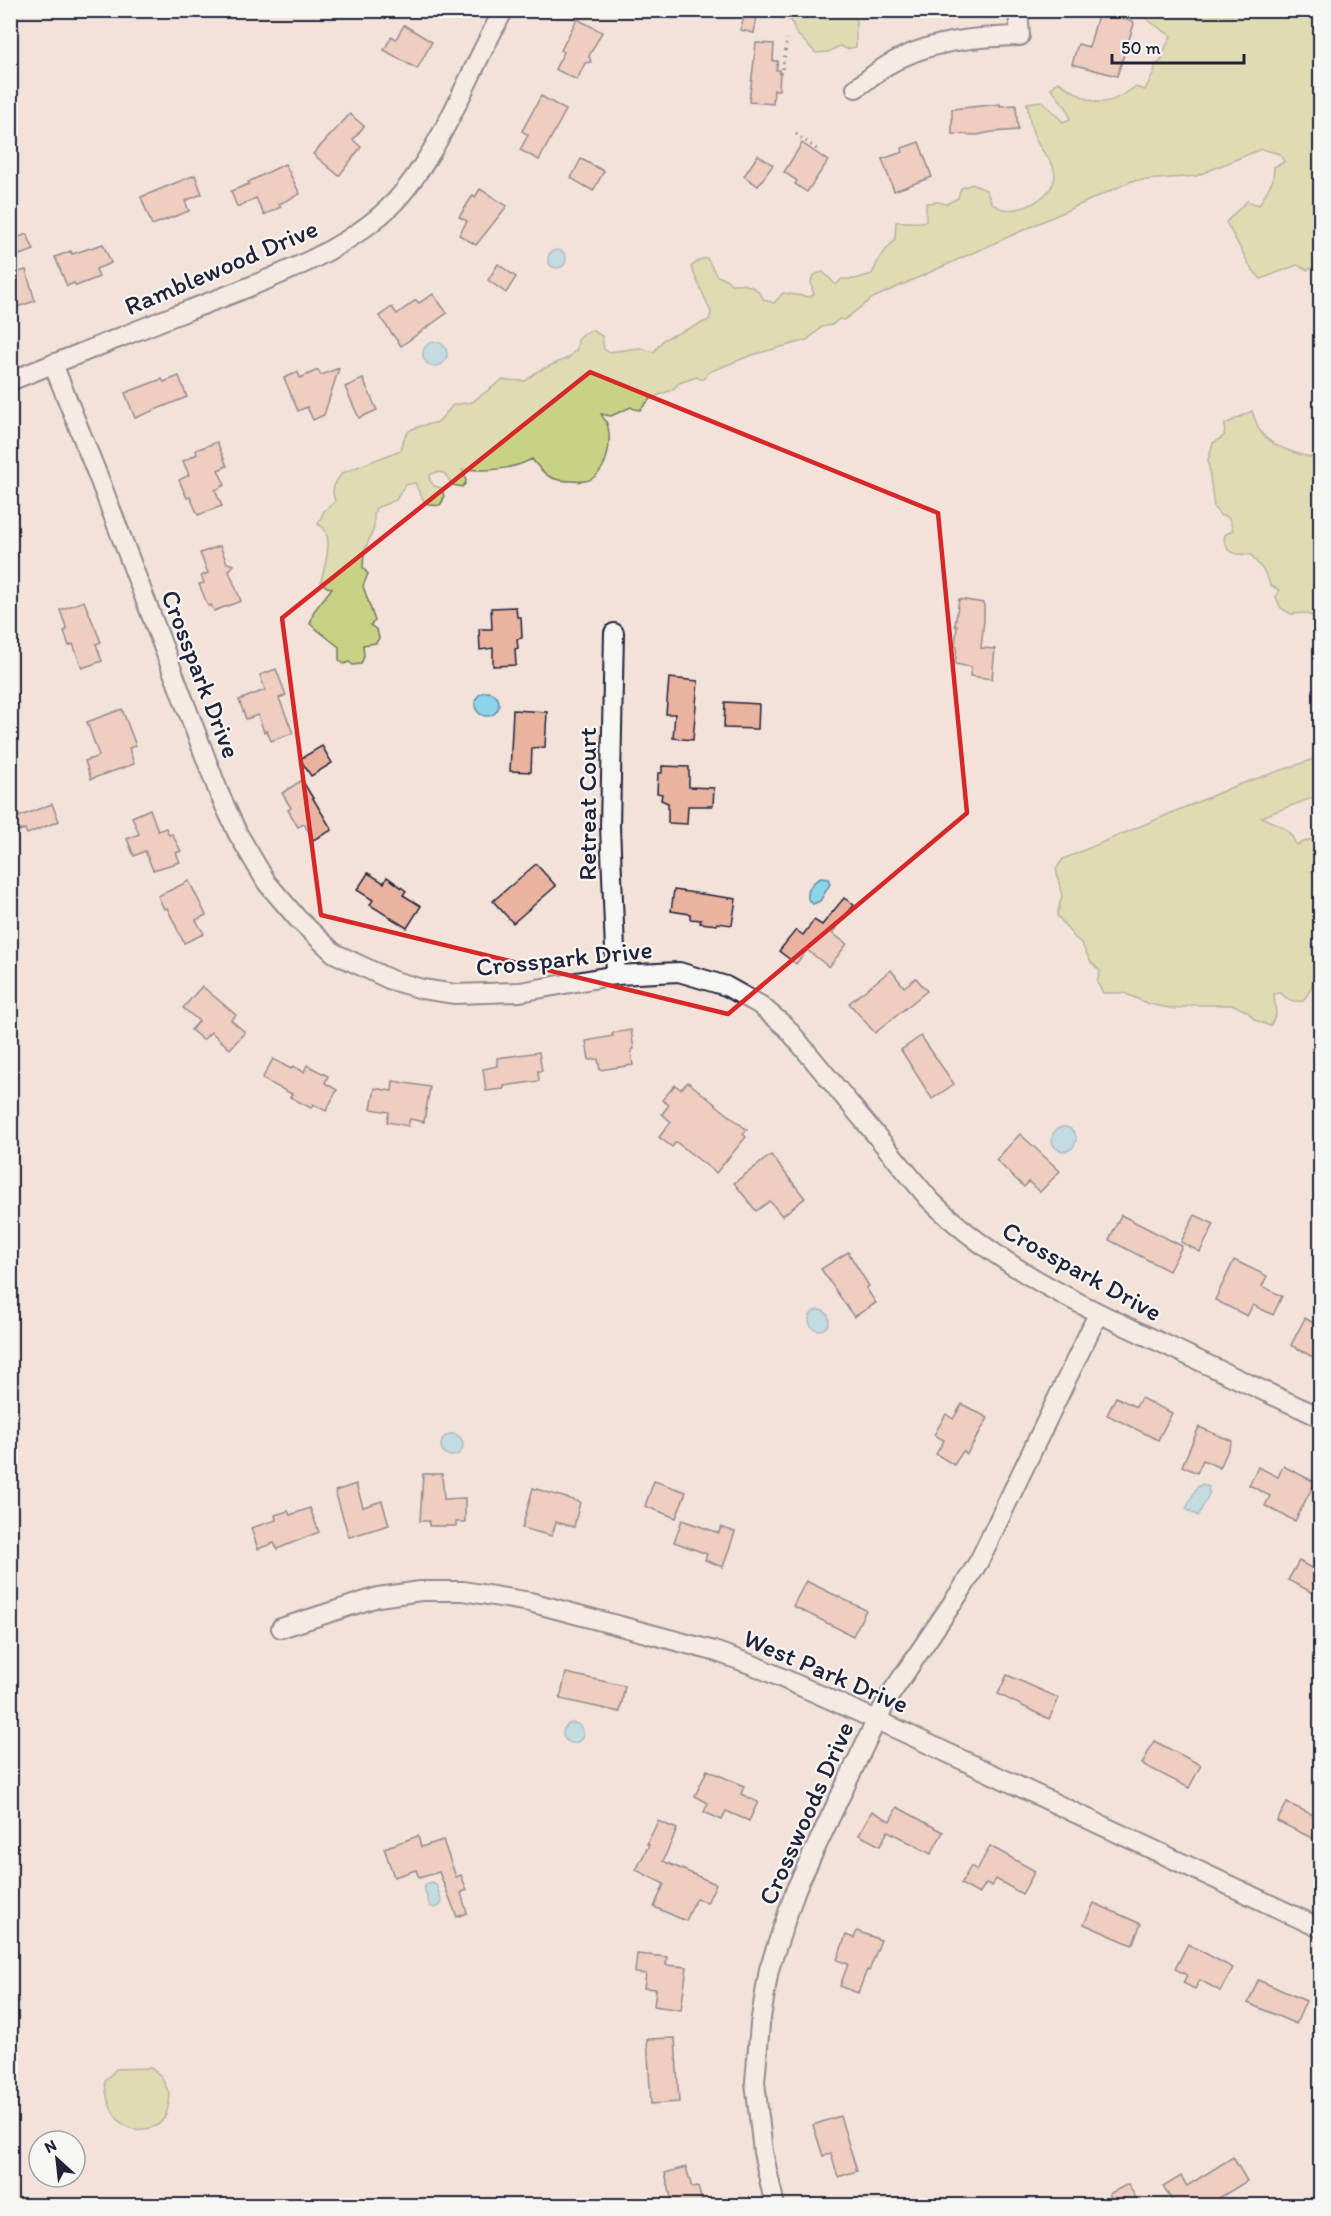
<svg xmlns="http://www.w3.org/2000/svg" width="1331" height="2216" viewBox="0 0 1331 2216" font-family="Itim,sans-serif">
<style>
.green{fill:#c7d285;stroke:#747a60;stroke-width:1.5}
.water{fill:#8bd5eb;stroke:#618da5;stroke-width:1.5}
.building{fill:#eab39f;stroke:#22223b;stroke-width:1.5}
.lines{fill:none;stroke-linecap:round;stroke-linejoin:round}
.minor-casing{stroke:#22223b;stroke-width:22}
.path{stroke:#22223b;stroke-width:3;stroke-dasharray:1.5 4.5;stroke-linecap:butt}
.minor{stroke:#f6f6f2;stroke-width:18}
.marked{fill:none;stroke:#d62828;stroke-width:4.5;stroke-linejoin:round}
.labels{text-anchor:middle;stroke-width:4.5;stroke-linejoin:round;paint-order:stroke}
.street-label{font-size:26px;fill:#22223b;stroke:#f6f6f2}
</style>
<rect width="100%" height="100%" fill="#f2e2d9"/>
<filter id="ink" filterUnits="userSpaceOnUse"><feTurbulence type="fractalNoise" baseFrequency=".0167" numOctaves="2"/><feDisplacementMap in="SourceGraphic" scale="12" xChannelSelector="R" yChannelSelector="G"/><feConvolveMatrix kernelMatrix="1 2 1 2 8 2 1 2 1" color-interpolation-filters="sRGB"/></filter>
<g filter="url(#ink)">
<!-- green -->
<g class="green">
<path d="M777 11H856V47L847 49 840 46 828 52 816 53 796 33 791 20 781 18Z"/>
<path d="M1137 11H1320V264L1308 270 1297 265 1261 279 1251 268 1226 222 1247 201 1259 205 1273 180 1274 167 1284 162 1280 154 1261 149 1196 176 1132 181 873 298 844 320 839 319 832 325 822 327 807 340 752 355 709 372 704 379H700L697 377 679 383 672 390 651 398 640 410 634 409 631 407 611 416 601 414C602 416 604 419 606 421 614 439 607 478 585 481 580 482 575 481 571 481 551 481 544 475 532 459 517 467 499 470 481 470 474 470 468 469 462 470L466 480 465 484 462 487 453 485 444 473 437 472 431 474 429 479 434 486 441 488C445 494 445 499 440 505 424 508 421 496 415 483L405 485 396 500 376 508 374 515V528L364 552 363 568 368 574 363 586 375 621 370 625 377 630 379 638 376 643 363 645 364 656 361 664 353 665 349 662 344 664 339 660V647L310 624 314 611 332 588 327 587 321 582C324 566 337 533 318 524L324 511 335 502 333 493 334 485 342 473 401 450C405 424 417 428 438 422L453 405 472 402 502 380 525 381 538 371 568 358 577 349 578 340 583 334 591 330 602 336 604 349 608 352 640 348 654 352 664 339 709 320 711 312 691 267 699 260 707 258 717 276 726 279 731 284C745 283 758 286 764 300L774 303 783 293 810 297 814 294C810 284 808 274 823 272L836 285 842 279H855L872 274 879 259 895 239 896 222C907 221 917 224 926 221V203L937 202 946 204 958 198 961 188 972 184 986 190C988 194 990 200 992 203 1010 220 1048 201 1054 181 1058 165 1045 156 1038 144 1031 131 1029 117 1027 103L1042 101 1063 122 1070 119 1067 109 1051 88 1058 82C1092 102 1099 113 1135 87L1145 90 1154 72 1155 66 1162 60V55L1171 36 1139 14Z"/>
<path d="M1252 411C1256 421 1258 431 1266 438 1277 448 1306 458 1320 458V619L1304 613 1291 614 1281 608 1276 597 1279 590 1270 585C1267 572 1259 566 1251 555L1237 554 1228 550 1224 539 1225 535 1233 530 1230 520 1226 516H1221L1214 508 1208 460 1213 443 1224 436 1225 424Z"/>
<path d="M1320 757V795L1261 817C1279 826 1288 825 1296 845L1309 840 1320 838V864L1311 871 1320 878V942L1312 945C1314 969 1319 980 1303 1001 1293 1002 1288 1001 1281 993L1274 994 1276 1015 1270 1026 1255 1020 1248 1012 1234 1005H1193L1175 1009 1149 1004 1124 993H1103L1097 983 1100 971 1091 962 1081 943 1074 937 1057 915 1062 896 1056 869 1063 859 1235 786Z"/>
<path d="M151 2068 161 2076 170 2095C169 2102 168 2113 164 2118 159 2126 153 2128 144 2129 117 2133 106 2104 105 2081L116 2069Z"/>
</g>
<!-- water -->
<g class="water">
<circle cx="557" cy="259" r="9"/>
<circle cx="435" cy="354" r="12"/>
<circle cx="487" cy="704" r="12"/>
<path d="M821 878 828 879 830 884 820 901 813 904 808 899C807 889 812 882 821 878Z"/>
<circle cx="1064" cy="1139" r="12"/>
<circle cx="819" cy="1320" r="10"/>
<circle cx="452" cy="1445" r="11"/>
<path d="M1202 1484 1209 1487 1208 1490 1210 1492 1198 1516 1186 1509 1198 1485 1200 1486Z"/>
<circle cx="573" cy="1733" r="10"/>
<path d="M432 1882 436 1884 442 1902 440 1906 434 1908 430 1906 424 1888 426 1884Z"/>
</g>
<!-- building -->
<g class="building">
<path d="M746 10H758L754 33 740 30Z"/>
<path d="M1099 12 1133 21 1134 24 1117 76 1072 64 1078 44 1089 47Z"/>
<path d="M577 19 602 32 589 56 591 62 585 63 577 80 555 69 564 52 561 50Z"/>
<path d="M404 25 432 42 417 69 384 50 392 36 396 39Z"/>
<path d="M756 43 774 44 773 61H778L776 70H780L779 90H774L773 104 749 102Z"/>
<path d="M541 96 566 110 539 160 520 150 528 135 522 131Z"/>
<path d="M1000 104V106L1016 105 1018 130 992 132 977 135 952 134V109Z"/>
<path d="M350 114 364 126 353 140 361 147 339 176 313 154Z"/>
<path d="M919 142 932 177 894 191 882 159 903 152 902 148Z"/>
<path d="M802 143 828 161 807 192 795 184 797 181 784 172Z"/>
<path d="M758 155 773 165 758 186 744 176Z"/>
<path d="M581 159 604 171 593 191 571 178Z"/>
<path d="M285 164 300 194 279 204 281 207 264 215 256 198 237 207 231 191 249 184 248 182Z"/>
<path d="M195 175 202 194 185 201 189 211 152 225 141 197Z"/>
<path d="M480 189 507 206 476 245 459 235 467 221 459 217 473 195 475 197Z"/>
<path d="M27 234 34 250 20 255 14 239Z"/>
<path d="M103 244 111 263 96 269 99 277 76 286 74 283 67 286 55 257 71 251 72 254Z"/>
<path d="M498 264 516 277 506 293 488 280Z"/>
<path d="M26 270 35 301 17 307 16 305 10 306V274Z"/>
<path d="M433 294 447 313 401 346 379 316 392 307 397 314 416 300 419 303Z"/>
<path d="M339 368 324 415 313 420 307 407 298 411 284 378 298 372 300 378 318 370 321 375Z"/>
<path d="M179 376 187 397 135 418 125 393 162 379 164 382Z"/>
<path d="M363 379 377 410 359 418 345 387Z"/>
<path d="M217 442 227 466 218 470 225 485 215 490 222 506 198 515 190 497 187 498 179 480 189 475 183 461 197 454 196 450Z"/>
<path d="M220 546 227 563 234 565 229 571 241 601 214 611 211 605 208 606 199 584 204 583 201 576 208 573 200 553Z"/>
<path d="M959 599 984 603V620L981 648 995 649 992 679 970 676 971 667 955 664 957 646H955L957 626H955Z"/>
<path d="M84 601 101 642 96 644 102 661 82 668 73 644 69 646 64 631 67 630 60 610Z"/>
<path d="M516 607 517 617H521L522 638 517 639 518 648 515 649 516 665 493 666V648L480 650 479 629H492L491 608Z"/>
<path d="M276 669 286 695 279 698 293 733 271 741 267 731 264 732 258 715 246 719 239 700 265 690 260 675Z"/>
<path d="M669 678 698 681 693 740 673 738 675 714H666Z"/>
<path d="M725 702 759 704 758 729 724 728Z"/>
<path d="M122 709 136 746 129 748 134 764 91 779 85 761 99 756 87 722Z"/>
<path d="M513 710 547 712 545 747 532 748 531 772 510 771Z"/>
<path d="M322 746 332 763 311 776 300 759Z"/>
<path d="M662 766 689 767V787L714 788 713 806H688L687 824 668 823V803L661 800 662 794 657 793 658 773H662Z"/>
<path d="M302 780 332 830 313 840 304 824 298 827 288 810 291 808 282 793Z"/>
<path d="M52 804 59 821 27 834 25 829 10 834V820Z"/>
<path d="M150 809 158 831 166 828 169 835 172 834 181 851 176 853 180 862 153 870 145 851 134 856 127 839 139 834 132 817Z"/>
<path d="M536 864 556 886 513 923 493 901Z"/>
<path d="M368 873 384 883 387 877 406 891 403 895 421 906 407 928 370 905 373 900 357 890Z"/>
<path d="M189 881 206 915 196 920 204 934 184 943 167 908 164 909 158 896Z"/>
<path d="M674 890 736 899 732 925 717 923V925L700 923 701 920 690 919V914L671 911Z"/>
<path d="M844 898 854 905 832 933 847 944 829 967 807 950 796 964 779 951 796 930 803 935 814 920 822 925Z"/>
<path d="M891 970 904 987 916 978 927 991 875 1033 849 1003Z"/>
<path d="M202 986 236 1015 231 1020 245 1032 230 1049 211 1032 203 1040 191 1030 199 1021 183 1008Z"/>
<path d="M631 1030 634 1049 631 1050 633 1065 600 1070 598 1059 589 1060 586 1041 613 1036 612 1033Z"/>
<path d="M921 1036 954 1084 932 1099 901 1050Z"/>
<path d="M539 1052 542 1071H538L539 1081 504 1086V1089L486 1091 483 1069 497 1066V1058Z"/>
<path d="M273 1059 291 1069 293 1066 304 1072 307 1065 328 1076 325 1083 337 1090 326 1111 313 1104 311 1108 290 1097 292 1094 262 1079Z"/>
<path d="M393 1081 430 1087 424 1122 410 1119 408 1126 387 1122 389 1112 371 1109 375 1088 392 1091Z"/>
<path d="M688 1082 747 1130 743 1134 746 1137 716 1173 676 1142 672 1147 659 1137 671 1122 662 1114 669 1105 662 1100 675 1085 681 1089Z"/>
<path d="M1020 1134 1060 1171 1040 1192 1029 1182 1024 1187 996 1160Z"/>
<path d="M771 1155 805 1198 782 1216 770 1201 756 1211 734 1183Z"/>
<path d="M1121 1215 1182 1246 1169 1271 1109 1240Z"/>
<path d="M1195 1215 1214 1224 1200 1252 1181 1242Z"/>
<path d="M848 1252 869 1286 866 1288 876 1303 854 1317 821 1269Z"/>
<path d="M1234 1260 1267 1276 1262 1286 1282 1296 1273 1315 1253 1305 1247 1316 1215 1300Z"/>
<path d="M1305 1318 1320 1327V1361L1291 1345Z"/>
<path d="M1116 1397 1136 1407 1141 1398 1172 1413 1158 1440 1107 1415Z"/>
<path d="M962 1404 988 1418 967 1454 963 1451 954 1465 936 1454 944 1440 934 1435 946 1414 953 1419Z"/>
<path d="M1199 1427 1232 1441 1220 1468 1203 1460 1197 1473 1182 1466Z"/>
<path d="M1283 1466 1315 1482 1295 1521 1265 1506 1270 1496 1249 1485 1258 1467 1278 1477Z"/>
<path d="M423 1474H442L444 1499 465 1498V1522H456V1526H429V1521H420Z"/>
<path d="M654 1481 686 1492 676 1518 645 1506Z"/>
<path d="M356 1484 363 1507 382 1501 389 1525 349 1537 335 1491Z"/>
<path d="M533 1488 580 1502 574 1527 556 1522 552 1536 522 1528Z"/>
<path d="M310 1508 319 1532 277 1549 274 1543 258 1549 251 1528 276 1520 275 1515 288 1511 290 1515Z"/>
<path d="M682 1520 719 1533 721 1527 735 1532 723 1567 705 1560 707 1554 674 1542Z"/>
<path d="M1299 1561 1320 1573V1584L1315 1594 1288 1580Z"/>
<path d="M806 1581 866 1610 853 1636 793 1606Z"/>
<path d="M566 1673 625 1686 620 1712 560 1699Z"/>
<path d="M1007 1675 1059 1698 1049 1719 998 1694Z"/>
<path d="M1154 1741 1201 1765 1189 1788 1142 1764Z"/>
<path d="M707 1770 744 1786 741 1794 758 1802 749 1821 726 1811 722 1820 704 1812 708 1803 695 1796Z"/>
<path d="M1287 1803 1320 1818V1842L1277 1821Z"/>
<path d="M897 1807 943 1832 931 1854 888 1831 880 1846 859 1835 872 1811 890 1821Z"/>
<path d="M658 1821 677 1829 663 1861 716 1884 707 1903 696 1898 686 1921 654 1907 664 1884 636 1870 649 1845 647 1844Z"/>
<path d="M418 1836 421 1847 443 1840 456 1877 461 1875 467 1890 461 1893 467 1913 457 1917 439 1872 419 1878 416 1870 394 1877 384 1848Z"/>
<path d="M990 1846 1035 1871 1022 1894 996 1879 992 1886 986 1883 979 1894 961 1884 971 1866 977 1870Z"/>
<path d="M1094 1903 1141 1924 1132 1945 1084 1924Z"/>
<path d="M857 1931 881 1940 869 1971 867 1970 858 1993 840 1986 848 1964 837 1960 846 1935 854 1938Z"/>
<path d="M1188 1944 1233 1968 1220 1991 1200 1980 1195 1989 1183 1983 1187 1975 1175 1969Z"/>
<path d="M637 1954 667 1957 666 1965 687 1967 681 2010 654 2006 656 1989 644 1988 646 1974 635 1973Z"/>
<path d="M1258 1980 1306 2001 1296 2024 1248 2003Z"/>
<path d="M675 2038 679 2102 651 2104 647 2039Z"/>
<path d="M840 2116 857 2171 838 2177 831 2154 823 2156 813 2125Z"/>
<path d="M1233 2157 1247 2181 1208 2205H1175L1163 2187 1181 2176 1187 2186Z"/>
<path d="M686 2167 692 2188 698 2187 703 2205H673L665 2173Z"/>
<path d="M1128 2184 1140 2205H1116L1109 2194Z"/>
</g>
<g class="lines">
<!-- minor casing -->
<g class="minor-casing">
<g id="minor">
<path d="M856 88C866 81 875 73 886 66 926 41 974 37 1020 36L1018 10"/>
<path d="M53 364C97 347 140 329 184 312 256 284 356 252 405 190 448 136 470 69 504 10"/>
<path d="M10 381 53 364 100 481 219 793 238 834 267 883 297 918 316 936 334 953 391 980 422 989 455 994 520 992 616 975 679 972 726 986 760 1005 786 1027 929 1199C995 1265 1079 1305 1164 1344 1216 1369 1268 1393 1320 1417"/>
<path d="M614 633 610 826 616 975"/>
<path d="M281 1628 378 1597 421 1591H463L530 1602 714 1651 753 1665 901 1731 1320 1928"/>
<path d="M775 2206 763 2152 755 2082 760 2024 769 1969 796 1889 876 1721 890 1695 962 1589 979 1561 1098 1314"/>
</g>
</g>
<!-- path -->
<g class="path">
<path d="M780 73H782L787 39"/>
<path d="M796 134 818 150 817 152"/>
</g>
<!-- minor -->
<use href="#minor" class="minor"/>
</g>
</g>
<!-- marked area -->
<path d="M0 0H1331V2216H0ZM590 372 938 513 967 813 728 1014 321 915 282 618Z" fill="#f2e2d9" fill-opacity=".55" fill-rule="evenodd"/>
<path class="marked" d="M590 372 938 513 967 813 728 1014 321 915 282 618Z"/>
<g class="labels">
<!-- street labels -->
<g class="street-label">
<text transform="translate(221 267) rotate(-23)" y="9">Ramblewood Drive</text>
<text transform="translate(201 674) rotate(69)" y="9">Crosspark Drive</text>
<text transform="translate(587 804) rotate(-90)" y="9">Retreat Court</text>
<text transform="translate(564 958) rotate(-6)" y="9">Crosspark Drive</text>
<text transform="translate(1082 1271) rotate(29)" y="9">Crosspark Drive</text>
<text transform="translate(826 1671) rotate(23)" y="9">West Park Drive</text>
<text transform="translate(806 1813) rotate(-66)" y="9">Crosswoods Drive</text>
</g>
</g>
<!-- margin -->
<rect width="1331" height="2216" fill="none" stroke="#f6f6f2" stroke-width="36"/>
<rect x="18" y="18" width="1295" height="2180" fill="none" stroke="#22223b" stroke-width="2" filter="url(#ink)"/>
<!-- north arrow -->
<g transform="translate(57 2159) rotate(333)"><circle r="28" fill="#f6f6f2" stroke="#a1a1a9" stroke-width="1.5"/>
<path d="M0-4.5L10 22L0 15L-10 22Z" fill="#22223b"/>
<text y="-9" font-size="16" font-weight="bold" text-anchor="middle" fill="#22223b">N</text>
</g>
<!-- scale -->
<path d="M1112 54v9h132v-9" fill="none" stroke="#22223b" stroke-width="3"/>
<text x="1121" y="54" font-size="18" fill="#22223b" stroke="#f6f6f2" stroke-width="4.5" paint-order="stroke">50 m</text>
</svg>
